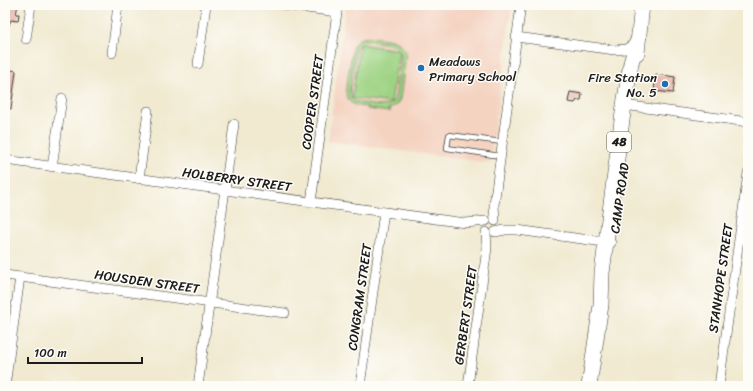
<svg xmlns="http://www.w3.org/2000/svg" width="753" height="391" viewBox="0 0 753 391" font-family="Sriracha,sans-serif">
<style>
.built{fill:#f4d3c1}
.green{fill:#9ed383;stroke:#5d7850;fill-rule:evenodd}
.building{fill:#e2ac9e}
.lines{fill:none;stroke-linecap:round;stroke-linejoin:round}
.service-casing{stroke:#3c3b37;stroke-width:6}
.minor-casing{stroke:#3c3b37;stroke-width:10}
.primary-casing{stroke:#3c3b37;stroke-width:16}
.service{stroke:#fff;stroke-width:4.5}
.minor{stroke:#fff;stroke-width:9}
.primary{stroke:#fff;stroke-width:15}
.poi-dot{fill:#1f6fb2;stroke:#fdfcf7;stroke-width:1.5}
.labels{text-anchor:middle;stroke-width:3;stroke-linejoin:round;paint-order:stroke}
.shield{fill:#fdfcf7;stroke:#605f5e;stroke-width:1}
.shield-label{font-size:12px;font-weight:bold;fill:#1c1c1c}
.poi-label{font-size:13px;fill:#1c1c1c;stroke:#fdfcf7;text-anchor:start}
.street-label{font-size:13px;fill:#1c1c1c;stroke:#fdfcf7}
</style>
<rect width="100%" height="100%" fill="#fdfcf7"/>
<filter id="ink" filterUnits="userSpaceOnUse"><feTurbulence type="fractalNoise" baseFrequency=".025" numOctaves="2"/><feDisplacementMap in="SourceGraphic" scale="8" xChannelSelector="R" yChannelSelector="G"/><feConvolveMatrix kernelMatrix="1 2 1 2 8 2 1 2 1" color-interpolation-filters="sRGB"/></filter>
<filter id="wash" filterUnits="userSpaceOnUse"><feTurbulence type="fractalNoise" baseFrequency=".012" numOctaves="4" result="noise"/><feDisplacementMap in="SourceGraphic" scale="16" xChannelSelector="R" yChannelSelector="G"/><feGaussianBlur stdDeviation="0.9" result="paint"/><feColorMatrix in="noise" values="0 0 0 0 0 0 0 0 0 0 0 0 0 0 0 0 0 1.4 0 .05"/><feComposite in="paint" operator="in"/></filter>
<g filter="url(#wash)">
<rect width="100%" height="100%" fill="#f1ead1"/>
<!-- built -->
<path class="built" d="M346 5H512L490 163 328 141Z"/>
<!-- green -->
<g class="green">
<path d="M368 37C381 39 401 37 406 53L400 99 396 105 388 110 390 111V112L367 109V107C356 106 346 104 346 90L353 46 359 39ZM366 41C379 43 400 41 401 57L395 98C389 111 370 104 358 102 352 100 350 96 350 90L356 49 359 45Z"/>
<path d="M360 44 399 50 391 103 352 98Z"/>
</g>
<g id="blocks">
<!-- building -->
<g class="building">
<path d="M7 5H18L16 14H19L18 21 11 20 5 34V18Z"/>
<path d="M7 69 16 71 11 109 5 108 6 87 5 86V81Z"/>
<path d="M656 74 675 77 673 93 654 91Z"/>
<path d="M570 92 582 94 581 100H577L575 103 568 102Z"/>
</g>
</g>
</g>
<g filter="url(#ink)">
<use href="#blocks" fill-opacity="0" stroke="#3c3b37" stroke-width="1"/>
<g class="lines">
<!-- service casing -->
<g class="service-casing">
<path id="service" d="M500 156 447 148 449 135 502 142"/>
</g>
<!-- minor casing -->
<g class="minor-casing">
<g id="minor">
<path d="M284 5 337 12"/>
<path d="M516 37 615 50 626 49 637 42"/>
<path d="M26 39 31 5"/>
<path d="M112 53 118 5"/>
<path d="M198 64 206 5"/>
<path d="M624 105 748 122"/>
<path d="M5 160 465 223 486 221"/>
<path d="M52 167 62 98"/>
<path d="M139 179 148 111"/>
<path d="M311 202 338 5"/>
<path d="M495 221 494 205 521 5"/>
<path d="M495 232 505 230H517L611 243"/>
<path d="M5 275 285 313"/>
<path d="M5 386 20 277"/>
<path d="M198 386 234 124"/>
<path d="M360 386 384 212"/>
<path d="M468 386 487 248 486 232"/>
<path d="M719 386 748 173"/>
</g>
</g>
<!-- primary casing -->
<g class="primary-casing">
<g id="primary">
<path d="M637 53 642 5"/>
<path d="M589 386 601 305 602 273 606 242 624 105 631 63 637 42"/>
</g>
</g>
<!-- service -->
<use href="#service" class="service"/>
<!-- minor -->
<use href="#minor" class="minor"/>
<!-- primary -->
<use href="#primary" class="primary"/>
</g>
</g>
<!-- markers -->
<g class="poi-dot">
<circle cx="421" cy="68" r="4"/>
<circle cx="665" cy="84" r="4"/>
</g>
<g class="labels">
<!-- shield labels -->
<rect class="shield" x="607" y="132" width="24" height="20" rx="3"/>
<g class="shield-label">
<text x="619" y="146">48</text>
</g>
<!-- poi labels -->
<g class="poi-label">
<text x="429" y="66">Meadows<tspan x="429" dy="15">Primary School</tspan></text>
<text x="657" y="82" text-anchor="end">Fire Station<tspan x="657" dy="15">No. 5</tspan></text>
</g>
<!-- street labels -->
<g class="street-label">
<text transform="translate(312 102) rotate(-82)" y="5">COOPER STREET</text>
<text transform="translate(237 179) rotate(8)" y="5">HOLBERRY STREET</text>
<text transform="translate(619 198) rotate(-82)" y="5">CAMP ROAD</text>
<text transform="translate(720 278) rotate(-82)" y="5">STANHOPE STREET</text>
<text transform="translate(147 281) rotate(8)" y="5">HOUSDEN STREET</text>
<text transform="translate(359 297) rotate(-82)" y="5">CONGRAM STREET</text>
<text transform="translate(465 315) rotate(-82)" y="5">GERBERT STREET</text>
</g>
</g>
<!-- margin -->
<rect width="753" height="391" fill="none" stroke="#fdfcf7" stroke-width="20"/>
<!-- scale -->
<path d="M28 357v6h114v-6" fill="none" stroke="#1c1c1c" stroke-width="2"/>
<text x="34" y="357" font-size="12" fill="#1c1c1c" stroke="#fdfcf7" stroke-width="3" paint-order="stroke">100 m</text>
</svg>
